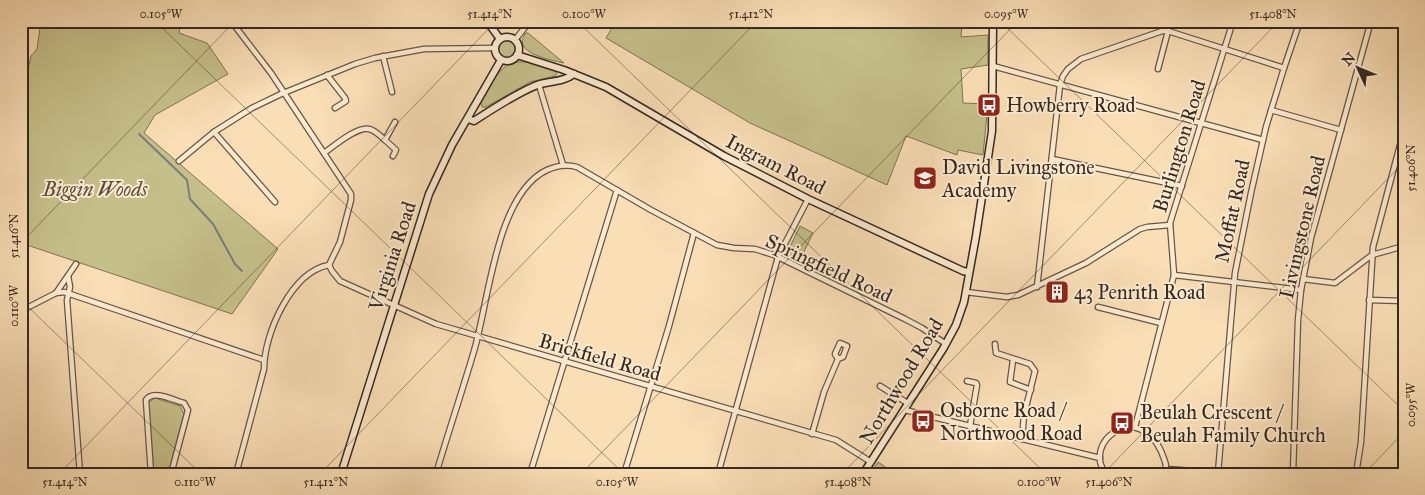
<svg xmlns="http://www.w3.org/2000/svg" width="1425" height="495" viewBox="0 0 1425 495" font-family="'IM FELL Great Primer',serif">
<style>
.green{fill:#c5bf89;stroke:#7d7455}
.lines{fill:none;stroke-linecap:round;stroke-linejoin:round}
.stream{stroke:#76807c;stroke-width:2}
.street-casing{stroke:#665646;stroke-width:7}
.secondary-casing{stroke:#352921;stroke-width:9}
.street{stroke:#fcead0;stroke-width:4.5}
.secondary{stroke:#fcead0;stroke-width:6}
.ticks{fill:none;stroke:#352921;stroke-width:1;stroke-opacity:0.45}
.labels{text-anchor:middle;stroke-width:4;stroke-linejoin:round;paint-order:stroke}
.poi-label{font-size:20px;fill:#352921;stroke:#fcead0;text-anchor:start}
.street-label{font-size:20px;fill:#352921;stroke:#fcead0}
.park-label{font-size:20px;font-style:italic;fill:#594e3b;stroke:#fcead0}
.neatline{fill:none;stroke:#352921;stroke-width:2}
.ticks-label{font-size:12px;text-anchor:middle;fill:#352921}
</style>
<rect width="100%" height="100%" fill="#fadeb6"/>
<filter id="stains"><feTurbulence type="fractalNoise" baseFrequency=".004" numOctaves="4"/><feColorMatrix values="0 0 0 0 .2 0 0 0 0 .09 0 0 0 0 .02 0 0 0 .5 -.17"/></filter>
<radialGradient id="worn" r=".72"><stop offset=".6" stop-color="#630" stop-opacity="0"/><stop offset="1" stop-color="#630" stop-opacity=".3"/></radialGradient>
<!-- green -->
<g class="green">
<path d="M41 21H181L179 33 207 43 228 74 155 115 144 133 278 249 232 314 21 243V101L31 56 37 49Z"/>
<path d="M616 21H962L961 37 988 35V65L961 69 963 103 988 104 983 155 958 150 957 155 906 136 887 185 750 123 606 38Z"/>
<path d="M526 33H528L564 63C551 60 510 53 526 33Z"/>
<circle cx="507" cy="49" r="9"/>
<path d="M514 62H526L555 71 557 74 555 76 530 82 486 107H482L481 103C489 89 497 67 514 62Z"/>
<path d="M800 226 813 233 799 262 786 255Z"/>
<path d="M155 398 180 406 184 414 168 474H154L148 403Z"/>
<path d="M878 462 894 473 896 474H870Z"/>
</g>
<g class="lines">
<!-- stream -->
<path class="stream" d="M139 134 187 180 190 199 213 224 235 264 242 271"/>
<!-- street casing -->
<g class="street-casing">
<g id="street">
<path d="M231 21 271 73 351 194V200L340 242 329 265"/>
<path d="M1039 21 1050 24"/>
<path d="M1394 21 1404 24"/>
<path d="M515 40 530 21"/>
<path d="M383 56 392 92"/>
<path d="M993 66 1263 140"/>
<path d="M1158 69 1168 31"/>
<path d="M327 75 345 98 346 101 335 108"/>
<path d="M539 85 563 165"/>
<path d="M1271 110 1341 130"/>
<path d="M214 132 275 202"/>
<path d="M385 140 396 150 393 156"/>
<path d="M324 153C334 146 357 126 369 129 375 130 380 136 385 140L395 122"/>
<path d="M1052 159 1182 186"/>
<path d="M179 161 214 132 252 108 281 94 355 64 375 58 424 49 494 48"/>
<path d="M329 265 332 271 340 281 436 324 836 440 871 462"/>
<path d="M1174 275 1301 290"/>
<path d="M68 276 70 287 67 300 80 474"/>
<path d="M1303 279 1335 283 1372 255 1404 246"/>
<path d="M1037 287 1060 85 1063 76 1068 69 1081 59 1162 31H1168L1284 68"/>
<path d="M966 292 1007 297 1018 295 1086 263 1140 229 1147 227 1170 225"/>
<path d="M56 293 64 292 73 295 264 360"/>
<path d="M1369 300 1404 301"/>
<path d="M1098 307 1161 323"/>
<path d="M21 311 56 293 76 264"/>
<path d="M995 344 996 353 1030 364 1035 371 1024 415 1022 439"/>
<path d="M1013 360 1010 382 1031 390"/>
<path d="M967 381 976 383 977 385 970 426"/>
<path d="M880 386 909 404"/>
<path d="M905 410 1100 458"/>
<path d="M1135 427 1174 275 1170 223 1233 21"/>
<path d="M812 434 824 392 838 359 843 357 847 346 840 343 835 354 838 359"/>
<path d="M1166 469 1234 474"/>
<path d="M1218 473 1235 273 1251 193 1266 127 1284 68 1300 21"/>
<path d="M1293 473 1298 320 1301 290 1311 238 1371 21"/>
<path d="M151 474 146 400C153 389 173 400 184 403L188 410 171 474"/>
<path d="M236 474 264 369C264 334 291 272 329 265"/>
<path d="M436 474C448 433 462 392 474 351 489 301 496 194 547 170 556 166 567 164 577 167L651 210 717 245 734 248 755 249 774 255 905 319 922 328 946 344"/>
<path d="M530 474 617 190"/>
<path d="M624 474 669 326 694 233"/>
<path d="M718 474 778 257 808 199"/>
<path d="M1106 474C1081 443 1137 400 1161 451 1164 459 1168 466 1165 474"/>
<path d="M1287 474H1299"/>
<path d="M1356 474 1361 442 1373 247 1404 130"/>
</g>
</g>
<!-- secondary casing -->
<g class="secondary-casing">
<g id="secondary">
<path d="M487 21 500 39"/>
<circle cx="507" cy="49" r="12"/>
<path d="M517 55 564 70 606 87 724 156 808 199 963 271 968 272"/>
<path d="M468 119 474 121C494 108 515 94 537 85 549 81 564 82 574 74"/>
<path d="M341 474 429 194 452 145 501 60"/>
<path d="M863 474 943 349 956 325 964 302 976 236 992 131 993 21"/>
</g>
</g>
<!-- street -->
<use href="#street" class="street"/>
<!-- secondary -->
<use href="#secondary" class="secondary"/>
</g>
<!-- ticks -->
<path class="ticks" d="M155 21 624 474M577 21 1046 474M1000 21 1404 411M21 243 235 21M21 300 201 474M59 474 496 21M320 474 757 21M581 474 1018 21M842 474 1279 21M1103 474 1404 162M1364 474 1404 432"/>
<!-- icons -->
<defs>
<g id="bus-square" transform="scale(1.25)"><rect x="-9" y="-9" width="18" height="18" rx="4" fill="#8f2418" stroke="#fcead0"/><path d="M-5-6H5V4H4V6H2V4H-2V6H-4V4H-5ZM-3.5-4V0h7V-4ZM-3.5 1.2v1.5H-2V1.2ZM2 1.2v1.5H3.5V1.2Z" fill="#fff"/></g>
<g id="school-square" transform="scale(1.25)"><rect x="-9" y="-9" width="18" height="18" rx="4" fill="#8f2418" stroke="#fcead0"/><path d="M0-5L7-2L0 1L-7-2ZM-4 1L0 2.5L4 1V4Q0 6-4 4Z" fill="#fff"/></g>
<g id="building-square" transform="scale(1.25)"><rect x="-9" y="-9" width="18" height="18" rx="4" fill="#8f2418" stroke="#fcead0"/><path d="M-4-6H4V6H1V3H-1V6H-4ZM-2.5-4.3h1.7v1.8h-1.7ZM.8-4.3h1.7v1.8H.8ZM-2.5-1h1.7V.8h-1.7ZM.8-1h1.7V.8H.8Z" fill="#fff"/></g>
</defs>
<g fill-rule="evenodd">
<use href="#bus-square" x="989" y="105"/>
<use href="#school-square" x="925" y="178"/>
<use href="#building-square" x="1057" y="292"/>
<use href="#bus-square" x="923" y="421"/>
<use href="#bus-square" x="1122" y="423"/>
</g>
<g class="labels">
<!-- poi labels -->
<g class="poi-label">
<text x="1006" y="112">Howberry Road</text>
<text x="942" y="174">David Livingstone<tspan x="942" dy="23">Academy</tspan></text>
<text x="1074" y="299">43 Penrith Road</text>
<text x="940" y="417">Osborne Road /<tspan x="940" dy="23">Northwood Road</tspan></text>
<text x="1140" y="419">Beulah Crescent /<tspan x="1140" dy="23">Beulah Family Church</tspan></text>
</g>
<!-- street labels -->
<g class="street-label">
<text transform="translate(1179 146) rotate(-73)" y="7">Burlington Road</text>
<text transform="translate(776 164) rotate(27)" y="7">Ingram Road</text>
<text transform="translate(1232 211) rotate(-78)" y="7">Moffat Road</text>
<text transform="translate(1302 227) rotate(-77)" y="7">Livingstone Road</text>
<text transform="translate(392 256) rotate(-72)" y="7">Virginia Road</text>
<text transform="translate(829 268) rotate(25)" y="7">Springfield Road</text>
<text transform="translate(600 357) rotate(16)" y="7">Brickfield Road</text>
<text transform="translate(901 381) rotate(-59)" y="7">Northwood Road</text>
</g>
<!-- park labels -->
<g class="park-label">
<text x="95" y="196">Biggin Woods</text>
</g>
</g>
<!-- margin -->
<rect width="1425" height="495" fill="none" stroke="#fadeb6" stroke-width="55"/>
<!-- north arrow -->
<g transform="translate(1358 68) rotate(314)" stroke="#fcead0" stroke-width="4" paint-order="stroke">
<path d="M0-4L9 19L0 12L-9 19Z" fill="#352921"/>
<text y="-8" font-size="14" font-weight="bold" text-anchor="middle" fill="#352921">N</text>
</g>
<rect x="28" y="28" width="1370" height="440" class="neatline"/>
<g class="ticks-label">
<text x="161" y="18">0.105°W</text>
<text x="490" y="18">51.414°N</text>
<text x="584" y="18">0.100°W</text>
<text x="751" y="18">51.412°N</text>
<text x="1006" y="18">0.095°W</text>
<text x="1273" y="18">51.408°N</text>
<text transform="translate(1411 168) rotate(-90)" y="4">51.406°N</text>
<text transform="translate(14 236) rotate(-90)" y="4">51.416°N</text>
<text transform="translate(14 306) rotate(-90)" y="4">0.110°W</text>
<text transform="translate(1411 405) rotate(-90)" y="4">0.095°W</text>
<text x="65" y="486">51.414°N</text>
<text x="195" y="486">0.110°W</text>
<text x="326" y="486">51.412°N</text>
<text x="617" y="486">0.105°W</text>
<text x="848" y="486">51.408°N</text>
<text x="1039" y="486">0.100°W</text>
<text x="1109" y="486">51.406°N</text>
</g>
<rect width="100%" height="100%" filter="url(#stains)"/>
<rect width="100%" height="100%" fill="url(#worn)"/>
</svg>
